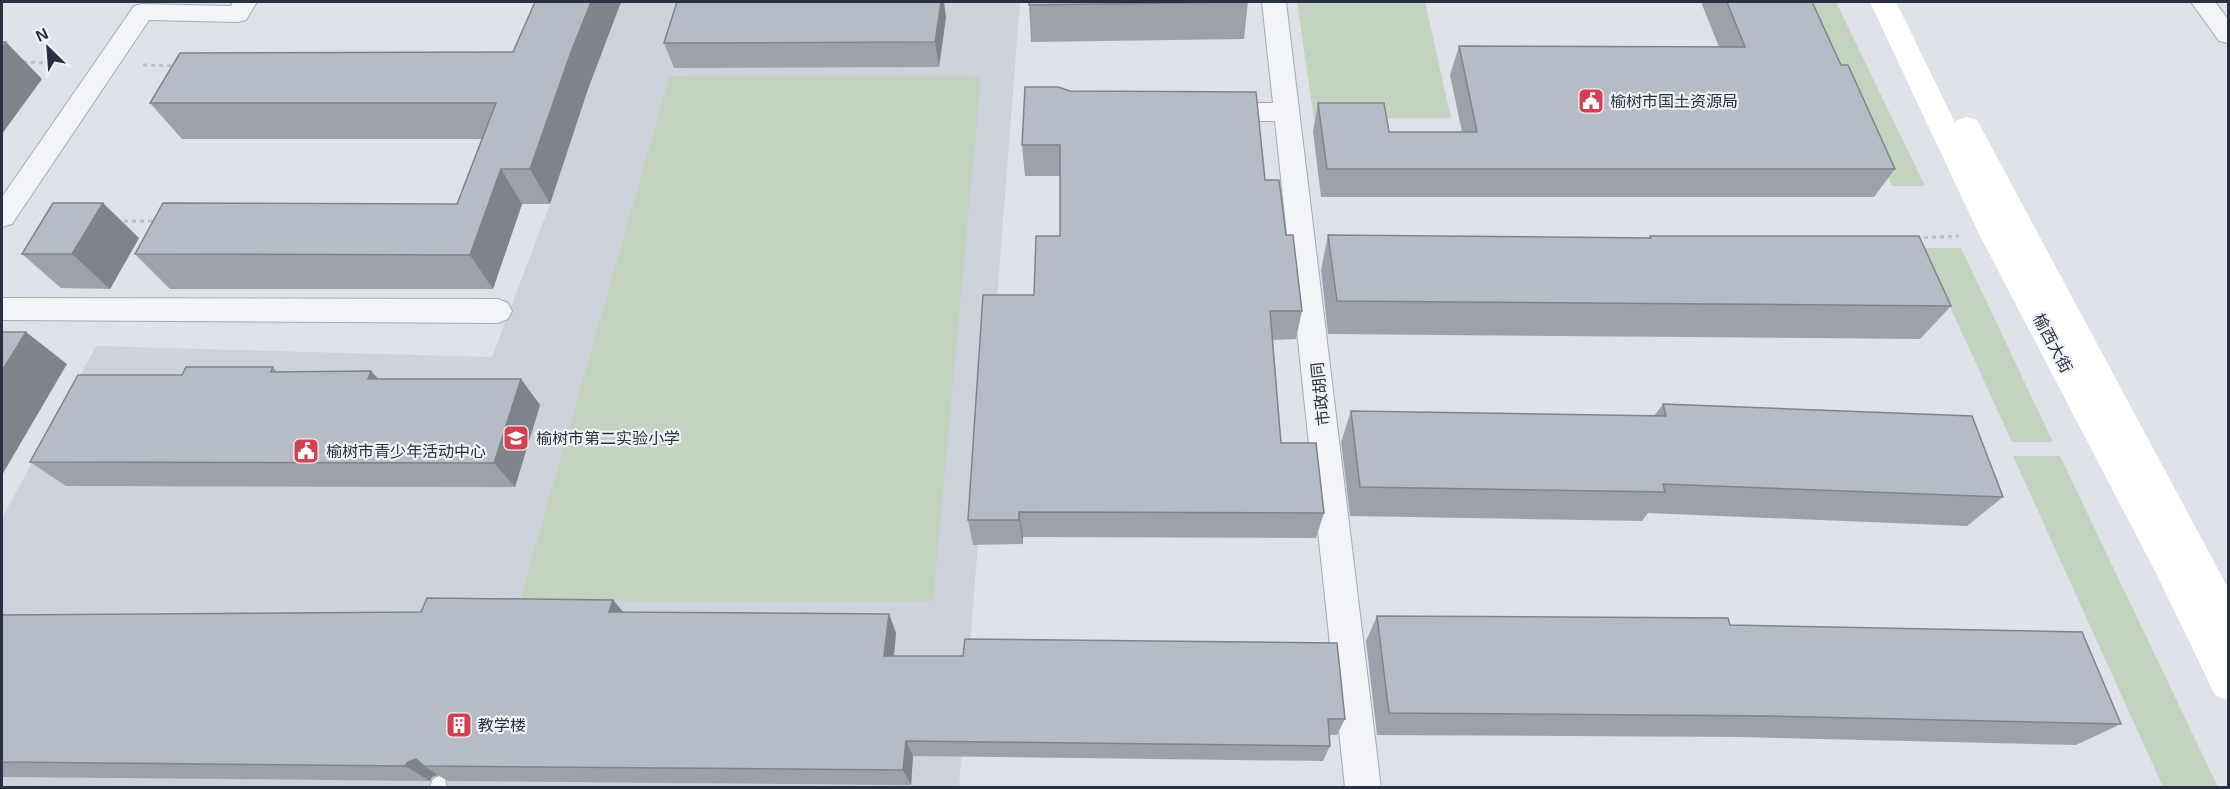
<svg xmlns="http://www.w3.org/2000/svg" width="2230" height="789" viewBox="0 0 2230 789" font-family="Helvetica,'Noto Sans SC',sans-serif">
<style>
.built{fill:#cdd2db}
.green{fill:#c4d3c0}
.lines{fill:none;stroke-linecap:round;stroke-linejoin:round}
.lane-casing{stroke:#a4aab3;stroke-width:2}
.street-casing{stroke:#a4aab3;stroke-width:2}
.path{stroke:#bdc1c8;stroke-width:3;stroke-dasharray:4 4;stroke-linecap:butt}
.lane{fill:#f2f4f7;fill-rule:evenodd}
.street{fill:#f2f4f7;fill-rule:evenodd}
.secondary{fill:#fff;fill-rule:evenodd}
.wall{fill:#9da2aa}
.shaded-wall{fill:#7f848b}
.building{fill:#b6bcc6;stroke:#7f848b;stroke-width:1.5}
.labels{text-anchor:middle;stroke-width:4.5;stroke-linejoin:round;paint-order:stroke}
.poi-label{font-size:16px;fill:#283041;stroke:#eff2f6;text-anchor:start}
.street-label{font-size:16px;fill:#283041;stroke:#eff2f6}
</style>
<rect width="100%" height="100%" fill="#dfe3e9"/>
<!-- built -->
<path class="built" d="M621 2H1020L959 787 2 788V518L96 346 492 357 550 204 588 89Z"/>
<!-- green -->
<g class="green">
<path d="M1297 2H1425L1451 118 1314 119Z"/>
<path d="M1807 2H1836L1925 186H1892Z"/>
<path d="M670 76 981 77 933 601H520Z"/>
<path d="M1923 248H1961L2053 442H2012Z"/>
<path d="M2013 456H2060L2218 787H2163Z"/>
</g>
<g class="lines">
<!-- lane casing -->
<g class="lane-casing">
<path id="lane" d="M439 776 445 779 447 788H429L433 779Z"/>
</g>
<!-- street casing -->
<g class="street-casing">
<g id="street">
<path d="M233 2H257L246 20 238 22 149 20 12 224 2 227V197L134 6 142 4 231 6Z"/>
<path d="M1262 2H1286L1381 788H1345L1275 121H1218L1209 118 1205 112 1209 106 1218 103H1273Z"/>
<path d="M2191 2H2215L2228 19V43L2219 41Z"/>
<path d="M2 298 498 299 508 303 512 311 508 319 498 323 2 320Z"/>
</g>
</g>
<!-- path -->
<g class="path">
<path d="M23 62 70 64"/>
<path d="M143 65 178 66"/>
<path d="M116 221H157"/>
<path d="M1916 238 1959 236"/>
</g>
<!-- lane -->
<use href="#lane" class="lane"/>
<!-- street -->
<use href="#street" class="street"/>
<!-- secondary -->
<path class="secondary" d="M1870 2H1896L1955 123 1957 120 1967 117 1977 120 2228 588V700L2215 695 2157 575 1979 234Z"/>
</g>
<!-- wall -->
<g class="wall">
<path d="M535 2H621L588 89 550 204H522L493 289H170L135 254 457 204 482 139H182L150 103 513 52Z"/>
<path d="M1248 2 1244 39 1031 42 1029 5Z"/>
<path d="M1701 2H1812L1841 65 1895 169 1874 197H1321L1313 131 1318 103 1389 132H1462L1450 75 1459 46 1719 47Z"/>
<path d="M946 17 939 67 674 68 664 43Z"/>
<path d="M1025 87 1265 180 1286 235 1302 311 1296 339 1273 340 1281 443 1324 513 1316 538 1023 537V544L973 545 968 520 1034 295 1060 236V176H1025L1022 145Z"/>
<path d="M1328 235 1649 238 1650 236 1951 306 1920 339 1328 334 1321 270Z"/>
<path d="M139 238 110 289 61 288 22 254Z"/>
<path d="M273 367 277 372 378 379H521L540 405 515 487 66 486 30 462 182 375Z"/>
<path d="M1663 404 2003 497 1967 526 1648 513 1642 521 1350 516 1341 442 1351 411 1654 416Z"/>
<path d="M613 600 623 612 889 614 896 633 894 656 1345 719 1337 735H1329L1330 746 1323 761 913 756 911 785 448 781 438 775 432 777 430 781 2 777V615L421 612Z"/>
<path d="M1377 616 1730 625 2121 724 2076 745 1741 737 1377 735 1366 641Z"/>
</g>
<!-- shaded-wall -->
<g class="shaded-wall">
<path d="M591 2H621L588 89 550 204 530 169 571 52Z"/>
<path d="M941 2H944L946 17 939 67 935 42Z"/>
<path d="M6 42 42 79 2 134V48Z"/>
<path d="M501 169 522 204 493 289 470 255Z"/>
<path d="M103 203 139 238 110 289 72 254Z"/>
<path d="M26 332 67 364 2 475V371Z"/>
<path d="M371 371 395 397 368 379Z"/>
<path d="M521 379 540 405 515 487 494 463Z"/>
<path d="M1019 512 1023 537V544L1019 520Z"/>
<path d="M613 600 629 619 609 612Z"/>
<path d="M889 614 896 633 892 674 884 656Z"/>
<path d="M906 741 913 756 911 785 903 770Z"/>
<path d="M416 759 424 766 438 775 432 777 430 781 405 766 408 762Z"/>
</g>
<!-- building -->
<g class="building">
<path d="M535 2H591L571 52 530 169H501L470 255 135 254 163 203 457 204 496 103H150L180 53 513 52Z"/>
<path d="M677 2H941L935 42 664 43Z"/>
<path d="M1029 2H1248L1029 5Z"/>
<path d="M1727 2H1812L1841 65H1848L1895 169H1327L1318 103H1384L1389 132H1477L1459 46 1745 47Z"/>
<path d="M2 42H6L2 48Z"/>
<path d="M1025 87H1058L1070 91 1256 92 1265 180H1279L1286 235H1293L1302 311H1270L1281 443H1316L1324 513 1019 512V520H968L983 295H1034L1036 236H1060V145H1022Z"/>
<path d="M53 203H103L72 254H22Z"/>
<path d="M1328 235 1651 238 1650 236H1919L1951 306 1337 301Z"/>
<path d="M2 332H26L2 371Z"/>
<path d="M186 367H273L271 372 371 371 368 379H521L494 463 30 462 78 375H182Z"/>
<path d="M1663 404 1972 416 2003 497 1663 484 1665 492 1360 487 1351 411 1666 416Z"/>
<path d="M427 598 613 600 609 612 889 614 884 656H963L965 639 1337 643 1345 719H1328L1330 746 906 741 903 770 424 766 416 759 408 762 405 766 2 762V615L421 612Z"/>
<path d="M1377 616 1728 618 1730 625 2082 632 2121 724 1770 716 1389 713Z"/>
</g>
<!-- icons -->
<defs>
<g id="civic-square" transform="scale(1.35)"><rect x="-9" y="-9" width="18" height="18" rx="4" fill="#d24151" stroke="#eff2f6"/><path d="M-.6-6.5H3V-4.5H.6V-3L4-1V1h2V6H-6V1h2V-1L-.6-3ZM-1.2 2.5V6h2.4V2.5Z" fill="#fff"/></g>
<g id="school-square" transform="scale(1.35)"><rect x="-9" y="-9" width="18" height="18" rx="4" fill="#d24151" stroke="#eff2f6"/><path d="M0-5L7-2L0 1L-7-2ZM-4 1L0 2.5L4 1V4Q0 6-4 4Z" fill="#fff"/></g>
<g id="building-square" transform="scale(1.35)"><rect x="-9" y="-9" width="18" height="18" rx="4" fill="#d24151" stroke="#eff2f6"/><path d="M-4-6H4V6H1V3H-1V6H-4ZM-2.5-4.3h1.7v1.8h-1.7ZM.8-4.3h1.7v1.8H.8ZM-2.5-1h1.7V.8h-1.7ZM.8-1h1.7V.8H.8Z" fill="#fff"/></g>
</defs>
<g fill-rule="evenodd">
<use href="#civic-square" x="1591" y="101"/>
<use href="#school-square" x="516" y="438"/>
<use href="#civic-square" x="306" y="451"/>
<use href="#building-square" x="459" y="725"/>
</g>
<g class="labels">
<!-- poi labels -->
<g class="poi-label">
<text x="1610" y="107">榆树市国土资源局</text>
<text x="536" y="444">榆树市第二实验小学</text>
<text x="326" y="457">榆树市青少年活动中心</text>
<text x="478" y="731">教学楼</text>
</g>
<!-- street labels -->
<g class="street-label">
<text transform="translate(2053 343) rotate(62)" y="6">榆西大街</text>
<text transform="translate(1320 394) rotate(-96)" y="6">市政胡同</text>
</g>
</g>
<!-- border -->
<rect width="2230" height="789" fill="none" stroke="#283041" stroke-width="6"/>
<!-- north arrow -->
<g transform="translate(48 48) rotate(335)" stroke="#eff2f6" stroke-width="4.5" paint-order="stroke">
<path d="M0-4.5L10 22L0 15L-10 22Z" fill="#283041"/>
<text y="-9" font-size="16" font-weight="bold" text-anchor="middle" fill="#283041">N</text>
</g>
</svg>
